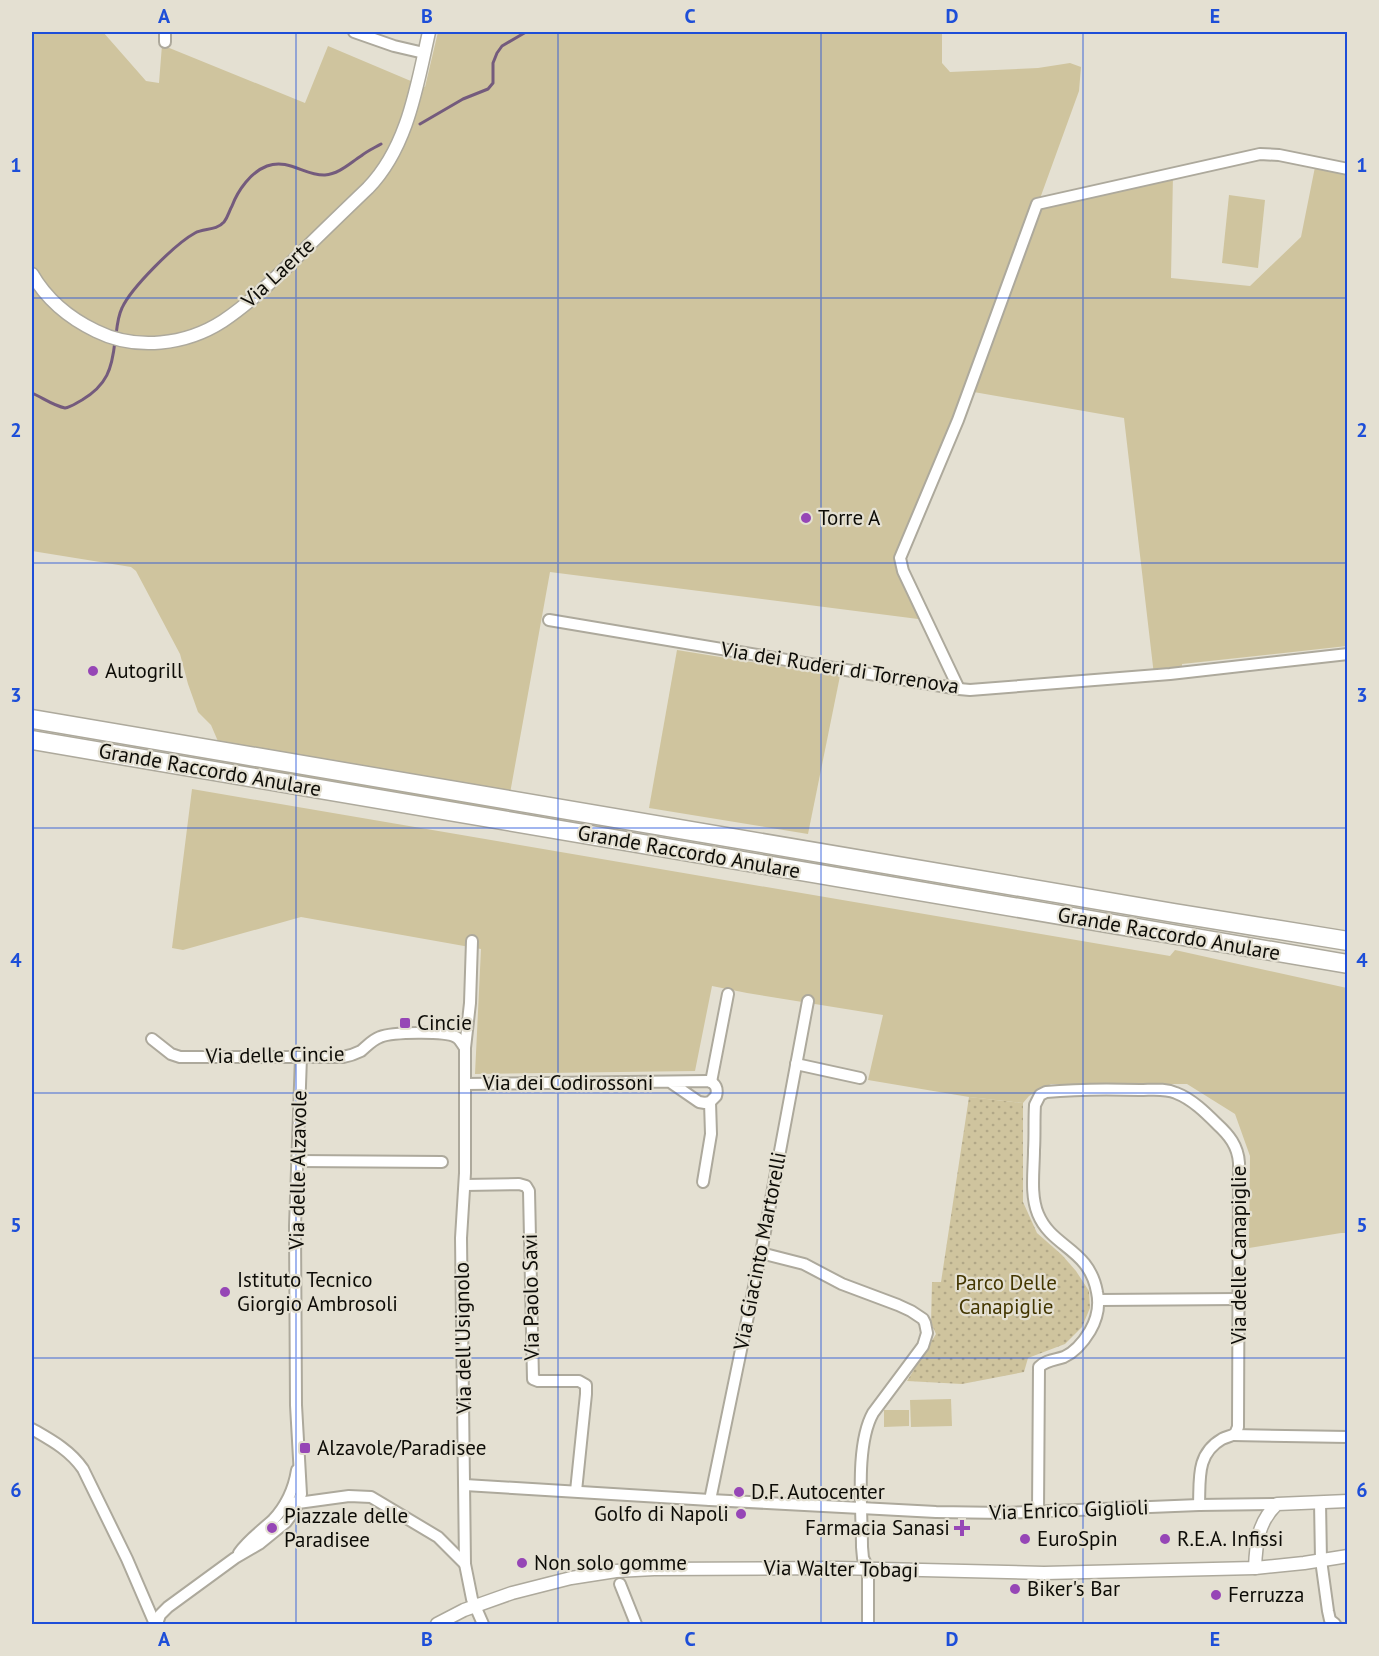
<svg xmlns="http://www.w3.org/2000/svg" width="1379" height="1656" viewBox="0 0 1379 1656" font-family="'PT Sans',sans-serif">
<style>
.green{fill:#cfc49e}
.park{fill:url(#park-dots)}
.lines{fill:none;stroke-linecap:round;stroke-linejoin:round}
.stream{stroke:#745b7d;stroke-width:3}
.minor-casing{stroke:#ada99c;stroke-width:14}
.tertiary-casing{stroke:#ada99c;stroke-width:15}
.motorway-casing{stroke:#ada99c;stroke-width:21}
.minor{stroke:#fff;stroke-width:10}
.tertiary{stroke:#fff;stroke-width:12}
.motorway{stroke:#fff;stroke-width:18}
.grid{fill:none;stroke:#1d4ed8;stroke-width:1.5;stroke-opacity:0.55}
.poi-dot{fill:#9646b6;stroke:#e4e0d2;stroke-width:2}
.labels{text-anchor:middle;stroke-width:4.5;stroke-linejoin:round;paint-order:stroke}
.street-label{font-size:21px;fill:#0d0c07;stroke:#e4e0d2}
.poi-label{font-size:21px;fill:#0d0c07;stroke:#e4e0d2;text-anchor:start}
.park-label{font-size:21px;fill:#433600;stroke:#e4e0d2}
.neatline{fill:none;stroke:#1d4ed8;stroke-width:2}
.grid-label{font-size:20px;text-anchor:middle;font-weight:bold;fill:#1d4ed8}
</style>
<defs>
<pattern id="park-dots" width="8" height="8" patternUnits="userSpaceOnUse" patternTransform="scale(1.5)"><rect width="8" height="8" fill="#cfc49e"/><path d="M2 2h.1M6 6h.1" fill="none" stroke="#b1a787" stroke-width="1.8" stroke-linecap="round"/></pattern>
</defs>
<rect width="100%" height="100%" fill="#e4e0d2"/>
<!-- green -->
<g class="green">
<path d="M32 32H103L146 81 159 83 162 45 305 103 328 46 425 87 438 32H942V63L950 72 1038 68 1070 63 1081 67 1079 91 1038 204 1173 174 1171 278 1250 286 1301 237 1316 162 1347 169V646L1182 664V672L1154 675 1124 418 968 391 900 561 926 620 550 572 505 821 232 774 211 725 198 712 188 684 180 654 136 571 131 567 32 551Z"/>
<path d="M1229 195 1265 200 1258 268 1222 263Z"/>
<path d="M677 650 840 676 808 834 649 808Z"/>
<path d="M192 789 1170 956 1175 950 1347 988V1233H1341L1249 1248 1250 1156 1235 1114 1187 1084H1051L1029 1096 1023 1103 969 1097 868 1080 883 1015 747 993 712 986 695 1071 475 1074 481 949 301 917 183 950 172 948Z"/>
<path d="M951 1399 952 1426 911 1427 910 1400Z"/>
<path d="M884 1410H909V1426L884 1427Z"/>
</g>
<!-- park -->
<path class="park" d="M969 1097 1023 1103V1202L1037 1233 1062 1255 1076 1271 1089 1291 1090 1308 1082 1327 1065 1344 1028 1358 1024 1372 962 1384 907 1381 936 1334 931 1323 932 1282H941Z"/>
<g class="lines">
<!-- stream -->
<g class="stream">
<path d="M420 124 463 99 488 89 493 83V63L497 53 502 46 526 32"/>
<path d="M116 335C117 326 118 316 122 308 131 288 175 244 195 233 204 228 216 231 224 222 228 217 229 211 232 206 238 190 251 172 267 166 289 158 305 176 325 175 339 174 350 163 361 156 367 151 374 148 381 144"/>
<path d="M32 393C43 398 54 406 65 408 71 407 76 403 82 400 107 385 112 369 115 341"/>
</g>
<!-- minor casing -->
<g class="minor-casing">
<g id="minor">
<path d="M354 32 394 46 424 53"/>
<path d="M165 42V32"/>
<path d="M549 620 959 689 970 690 1170 674 1348 654"/>
<path d="M959 689 903 571 900 558 958 420 1037 204 1260 154 1279 155 1348 169"/>
<path d="M472 941 470 1003 465 1048V1173L461 1238 465 1564 472 1599 483 1624"/>
<path d="M152 1039 171 1054 180 1057H343C349 1056 355 1054 361 1051 367 1046 372 1040 380 1037 392 1032 445 1031 456 1037 460 1039 462 1044 465 1048"/>
<path d="M796 1064 860 1078"/>
<path d="M711 1082 728 994"/>
<path d="M465 1084 708 1081C716 1083 718 1089 716 1096L710 1102 705 1103 699 1102 670 1082"/>
<path d="M297 1161 442 1162"/>
<path d="M703 1182 711 1134 710 1102"/>
<path d="M465 1185 519 1184 526 1186 529 1191 533 1379 538 1381H579L586 1385V1394L576 1491"/>
<path d="M761 1253 804 1264 842 1284 898 1305 911 1311 923 1319 925 1323 927 1333 923 1346 873 1413C855 1445 862 1509 862 1547L863 1558 868 1568V1624"/>
<path d="M1099 1300 1238 1299"/>
<path d="M32 1429C51 1440 70 1450 83 1469L127 1559 155 1624"/>
<path d="M1233 1435 1348 1437"/>
<path d="M465 1485 710 1500 936 1512 1005 1513 1199 1505 1277 1504"/>
<path d="M710 1500 761 1253 808 1001"/>
<path d="M1320 1502 1321 1560 1328 1611 1330 1620 1335 1624"/>
<path d="M286 1503H298L349 1496 371 1497 438 1537 465 1564"/>
<path d="M1038 1511 1039 1367C1046 1360 1055 1360 1064 1357 1075 1352 1084 1341 1090 1331 1097 1319 1100 1306 1097 1292 1089 1248 1052 1248 1038 1214 1030 1195 1034 1170 1034 1150 1035 1135 1034 1120 1035 1105L1040 1095 1046 1092C1077 1089 1109 1089 1140 1090 1152 1090 1165 1088 1176 1093 1192 1099 1206 1113 1217 1124 1229 1135 1238 1146 1239 1163L1238 1427 1235 1434C1231 1436 1226 1437 1222 1439 1196 1454 1200 1479 1199 1505"/>
<path d="M239 1553C248 1540 261 1531 273 1520 286 1506 294 1489 297 1470"/>
<path d="M620 1584 636 1624"/>
<path d="M157 1624 160 1615 168 1607 235 1558 259 1544 286 1522 295 1510 301 1494 296 1405 295 1226 301 1057"/>
</g>
</g>
<!-- tertiary casing -->
<g class="tertiary-casing">
<g id="tertiary">
<path d="M32 274C47 300 69 318 96 331 136 351 186 345 223 321 250 303 273 280 296 258 320 234 344 211 368 188 408 147 417 85 429 32"/>
<path d="M1255 1568C1256 1543 1258 1522 1277 1504L1348 1501"/>
<path d="M437 1624 464 1610 512 1593 571 1578 616 1571 654 1569 837 1568 1044 1573 1255 1568 1304 1563 1348 1556"/>
</g>
</g>
<!-- motorway casing -->
<g class="motorway-casing">
<g id="motorway">
<path d="M32 719 1174 913 1348 941"/>
<path d="M32 740 1348 964"/>
</g>
</g>
<!-- minor -->
<use href="#minor" class="minor"/>
<!-- tertiary -->
<use href="#tertiary" class="tertiary"/>
<!-- motorway -->
<use href="#motorway" class="motorway"/>
</g>
<!-- grid -->
<path class="grid" d="M296 32V1624M558 32V1624M821 32V1624M1083 32V1624M32 298H1348M32 563H1348M32 828H1348M32 1093H1348M32 1358H1348"/>
<!-- markers -->
<g class="poi-dot">
<circle cx="806" cy="518" r="6"/>
<circle cx="93" cy="671" r="6"/>
<rect x="399" y="1017" width="12" height="12" rx="3"/>
<circle cx="225" cy="1292" r="6"/>
<rect x="299" y="1442" width="12" height="12" rx="3"/>
<circle cx="739" cy="1492" r="6"/>
<circle cx="741" cy="1514" r="6"/>
<circle cx="272" cy="1528" r="6"/>
<path d="M959 1519h6v6h6v6h-6v6h-6v-6h-6v-6h6z"/>
<circle cx="1025" cy="1539" r="6"/>
<circle cx="1165" cy="1539" r="6"/>
<circle cx="522" cy="1563" r="6"/>
<circle cx="1015" cy="1589" r="6"/>
<circle cx="1216" cy="1595" r="6"/>
</g>
<g class="labels">
<!-- street labels -->
<g class="street-label">
<text transform="translate(278 273) rotate(-43)" y="7">Via Laerte</text>
<text transform="translate(840 668) rotate(9)" y="7">Via dei Ruderi di Torrenova</text>
<text transform="translate(210 770) rotate(10)" y="7">Grande Raccordo Anulare</text>
<text transform="translate(689 852) rotate(10)" y="7">Grande Raccordo Anulare</text>
<text transform="translate(1169 934) rotate(10)" y="7">Grande Raccordo Anulare</text>
<text transform="translate(275 1055) rotate(-1)" y="7">Via delle Cincie</text>
<text x="568" y="1090">Via dei Codirossoni</text>
<text transform="translate(298 1170) rotate(-89)" y="7">Via delle Alzavole</text>
<text transform="translate(760 1251) rotate(-79)" y="7">Via Giacinto Martorelli</text>
<text transform="translate(1239 1255) rotate(-90)" y="7">Via delle Canapiglie</text>
<text transform="translate(531 1297) rotate(-91)" y="7">Via Paolo Savi</text>
<text transform="translate(463 1338) rotate(-91)" y="7">Via dell'Usignolo</text>
<text transform="translate(1069 1510) rotate(-2)" y="7">Via Enrico Giglioli</text>
<text transform="translate(841 1569) rotate(1)" y="7">Via Walter Tobagi</text>
</g>
<!-- poi labels -->
<g class="poi-label">
<text x="818" y="525">Torre A</text>
<text x="105" y="678">Autogrill</text>
<text x="417" y="1030">Cincie</text>
<text x="237" y="1287">Istituto Tecnico<tspan x="237" dy="24">Giorgio Ambrosoli</tspan></text>
<text x="317" y="1455">Alzavole/Paradisee</text>
<text x="751" y="1499">D.F. Autocenter</text>
<text x="729" y="1521" text-anchor="end">Golfo di Napoli</text>
<text x="284" y="1523">Piazzale delle<tspan x="284" dy="24">Paradisee</tspan></text>
<text x="950" y="1535" text-anchor="end">Farmacia Sanasi</text>
<text x="1037" y="1546">EuroSpin</text>
<text x="1177" y="1546">R.E.A. Infissi</text>
<text x="534" y="1570">Non solo gomme</text>
<text x="1027" y="1596">Biker's Bar</text>
<text x="1228" y="1602">Ferruzza</text>
</g>
<!-- park labels -->
<g class="park-label">
<text x="1006" y="1290">Parco Delle<tspan x="1006" dy="24">Canapiglie</tspan></text>
</g>
</g>
<!-- border -->
<rect width="1379" height="1656" fill="none" stroke="#e4e0d2" stroke-width="66"/>
<rect x="33" y="33" width="1313" height="1590" class="neatline"/>
<g class="grid-label">
<text x="164" y="23">A</text>
<text x="427" y="23">B</text>
<text x="690" y="23">C</text>
<text x="952" y="23">D</text>
<text x="1215" y="23">E</text>
<text x="16" y="172">1</text>
<text x="1362" y="172">1</text>
<text x="16" y="437">2</text>
<text x="1362" y="437">2</text>
<text x="16" y="702">3</text>
<text x="1362" y="702">3</text>
<text x="16" y="967">4</text>
<text x="1362" y="967">4</text>
<text x="16" y="1232">5</text>
<text x="1362" y="1232">5</text>
<text x="16" y="1497">6</text>
<text x="1362" y="1497">6</text>
<text x="164" y="1646">A</text>
<text x="427" y="1646">B</text>
<text x="690" y="1646">C</text>
<text x="952" y="1646">D</text>
<text x="1215" y="1646">E</text>
</g>
</svg>
